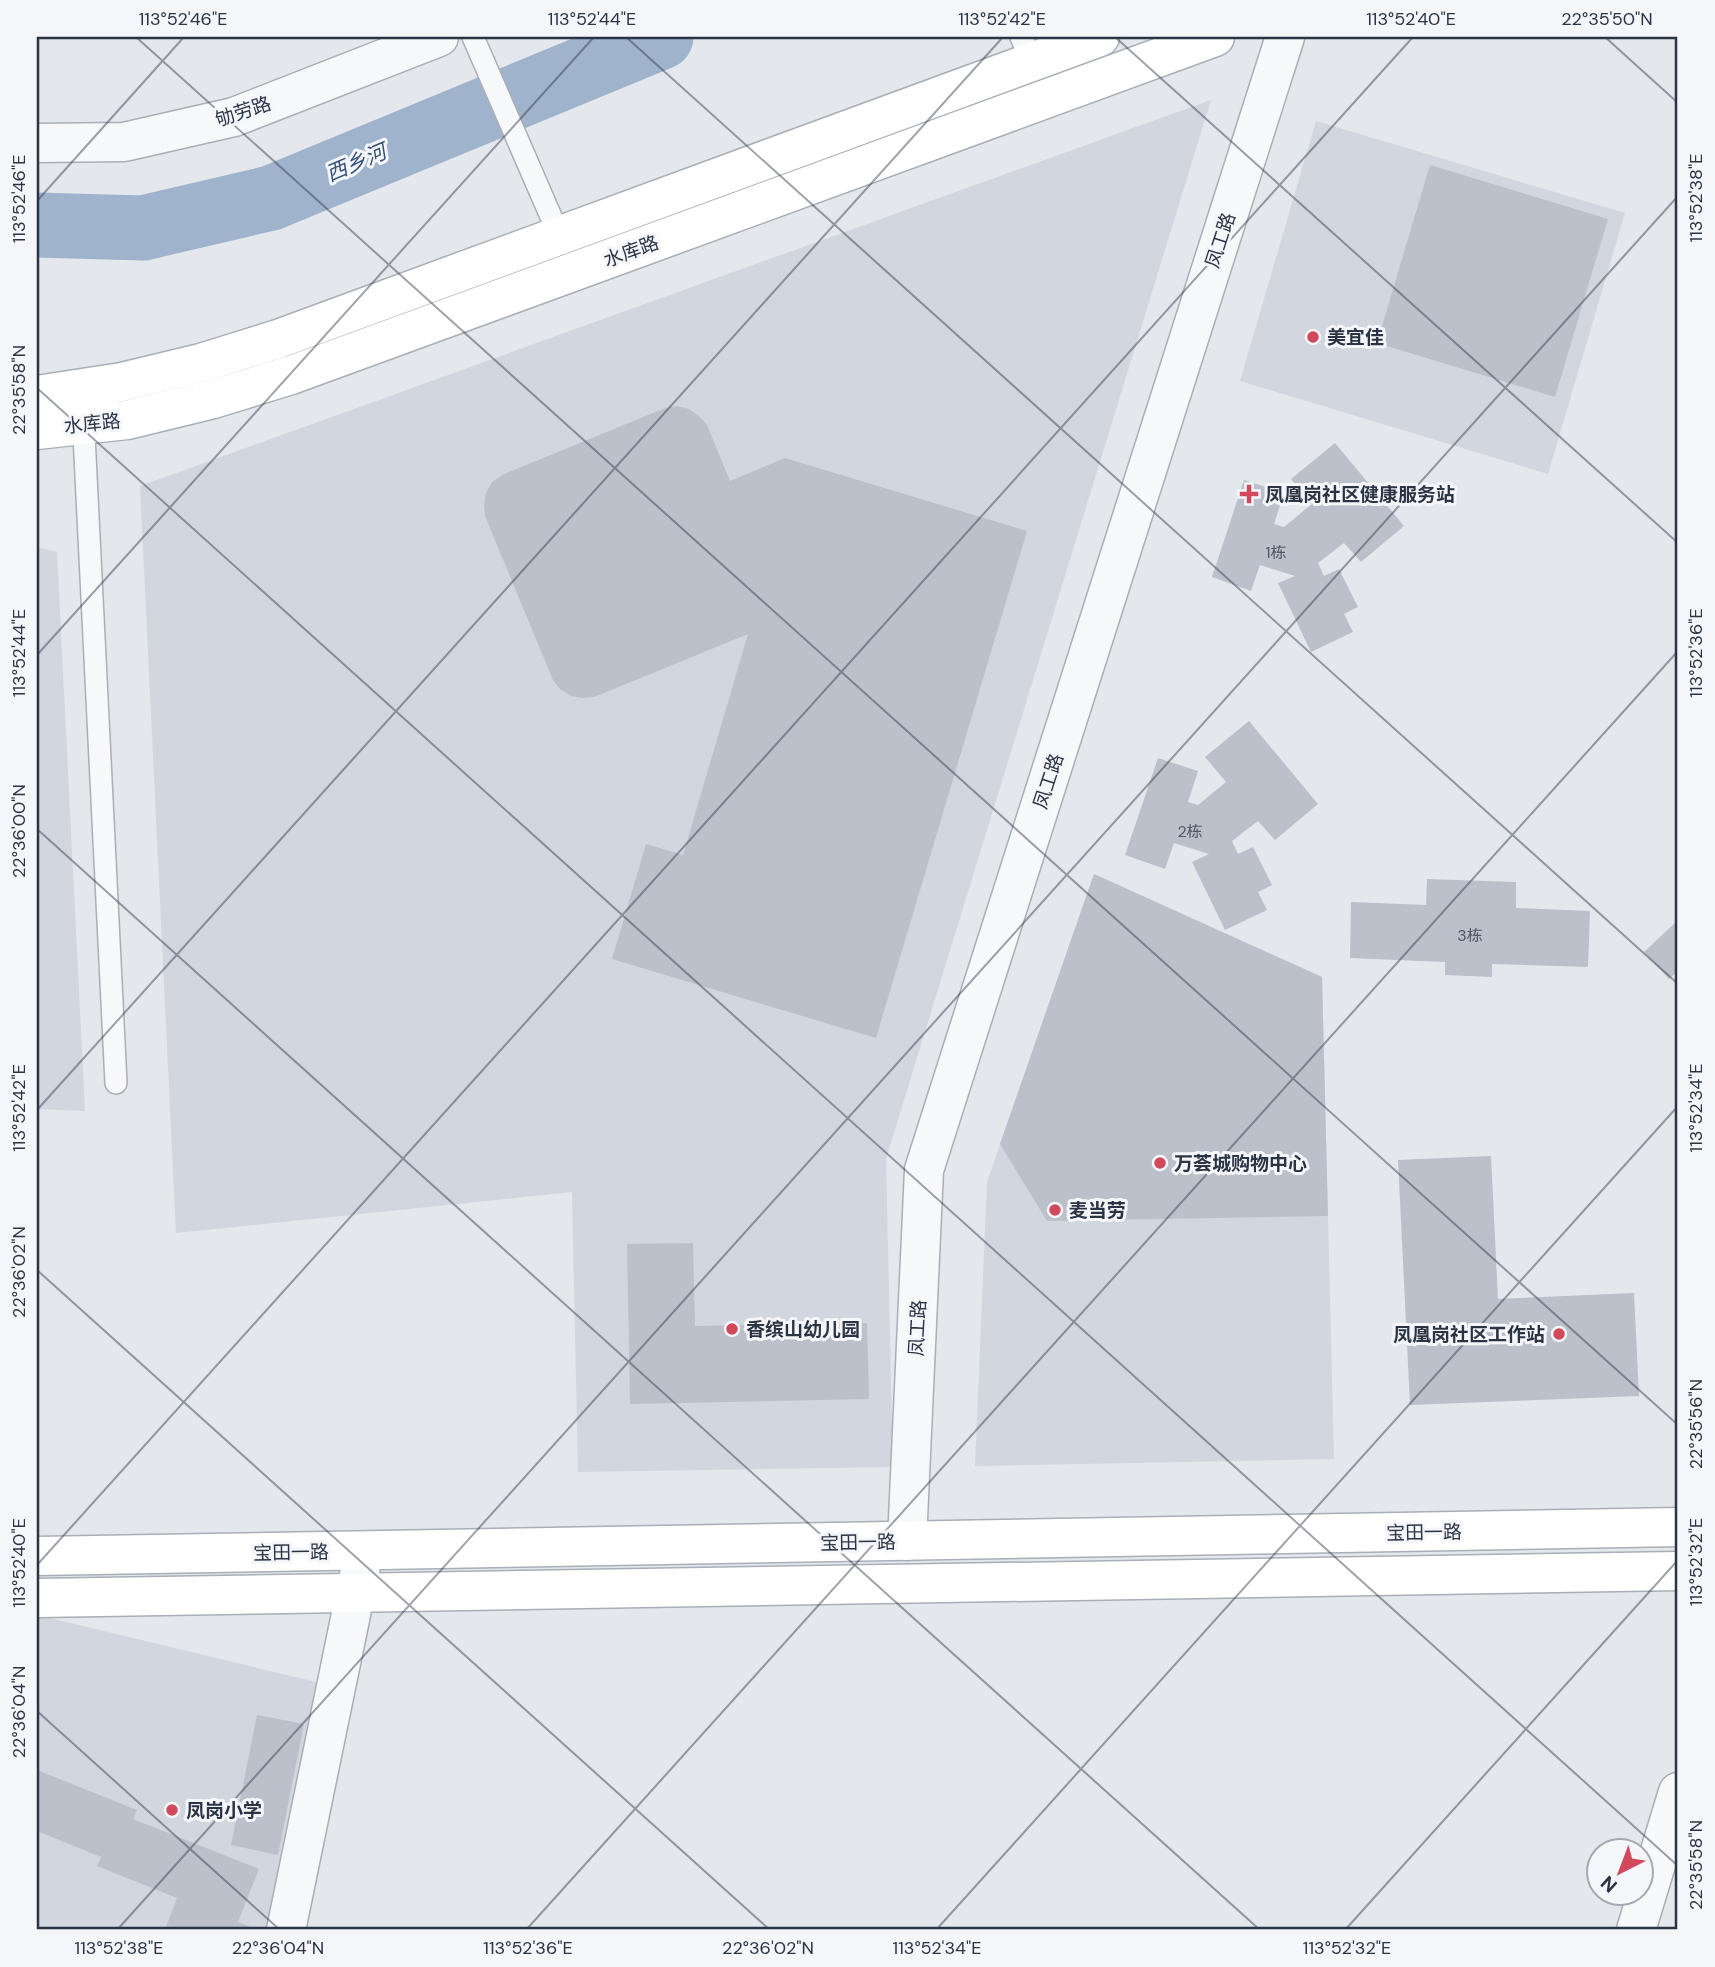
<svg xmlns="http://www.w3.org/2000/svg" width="1715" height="1967" viewBox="0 0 1715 1967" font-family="'DM Sans','Noto Sans SC',sans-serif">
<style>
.built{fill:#d2d6de}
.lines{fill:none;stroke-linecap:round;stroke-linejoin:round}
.river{stroke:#9fb4cc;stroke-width:65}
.building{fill:#bbc0ca}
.service-casing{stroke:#a9aeb7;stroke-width:24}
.minor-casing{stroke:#a9aeb7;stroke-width:41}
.secondary-casing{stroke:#a9aeb7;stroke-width:41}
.service{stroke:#f7f8fa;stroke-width:21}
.minor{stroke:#f7f8fa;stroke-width:38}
.secondary{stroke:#fff;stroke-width:38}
.ticks{fill:none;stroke:#2b3445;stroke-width:2;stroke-opacity:0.45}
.poi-dot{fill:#d1495b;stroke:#f4f6f9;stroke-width:2.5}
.labels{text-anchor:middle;stroke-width:6;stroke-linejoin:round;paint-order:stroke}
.number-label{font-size:16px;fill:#4f5766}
.street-label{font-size:19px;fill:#2b3445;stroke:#f4f6f9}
.poi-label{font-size:19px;font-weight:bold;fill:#2b3445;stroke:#f4f6f9;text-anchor:start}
.water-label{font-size:21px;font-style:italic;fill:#34527a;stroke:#f4f6f9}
.neatline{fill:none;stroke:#2b3445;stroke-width:2.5}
.ticks-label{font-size:18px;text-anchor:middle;fill:#2b3445}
</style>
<rect width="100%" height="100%" fill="#e4e7ec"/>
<!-- built -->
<g class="built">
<path d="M1211 100 886 1159 893 1467 578 1472 572 1192 176 1233 140 486Z"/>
<path d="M1316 121 1625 213 1548 474 1240 381Z"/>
<path d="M37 547 57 552 85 1111 37 1109Z"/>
<path d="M1094 874 1322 977 1334 1459 975 1466 987 1182Z"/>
<path d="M37 1615 345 1689 270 1930H37Z"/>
</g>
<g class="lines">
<!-- river -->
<path class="river" d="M37 225 143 228 271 198 661 37"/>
</g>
<!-- building -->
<g class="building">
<path d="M1430 165 1608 219 1555 397 1377 343Z"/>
<path d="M677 406 689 409 699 416 707 425 730 481 785 458 1027 531 876 1038 612 959 646 844 683 855 748 634 594 697 582 698 571 696 560 689 553 680 485 516 484 504 486 493 492 482 502 475 665 408Z"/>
<path d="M1335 443 1404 526 1361 562 1344 543 1318 563 1324 576 1339 569 1358 607 1344 614 1353 632 1311 652 1278 583 1295 576 1260 565 1251 591 1212 577 1244 480 1284 493 1274 524 1284 527 1312 504 1291 479Z"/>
<path d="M1249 721 1318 804 1275 840 1258 821 1232 841 1238 854 1253 847 1272 885 1258 892 1267 910 1225 930 1192 862 1209 854 1174 843 1165 869 1125 855 1158 758 1198 771 1188 802 1198 805 1226 782 1205 757Z"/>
<path d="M1094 874 1322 977 1328 1216 1047 1221 1000 1144Z"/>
<path d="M1427 879 1516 882V908L1590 911 1588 967 1492 964V977L1445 975V962L1350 958 1351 902 1426 905Z"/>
<path d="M1678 920V971L1669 979 1644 952Z"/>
<path d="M1491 1156 1498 1299 1634 1293 1639 1396 1410 1405 1398 1160Z"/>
<path d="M693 1243 695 1326 867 1323 869 1399 630 1404 627 1244Z"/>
<path d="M257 1715 304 1724 278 1855 231 1845Z"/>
<path d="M37 1770 137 1810 133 1819 259 1869 238 1922 253 1928 252 1930H165L177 1898 97 1866 101 1857 37 1831Z"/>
</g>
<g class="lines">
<!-- service casing -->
<g class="service-casing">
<g id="service">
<path d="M473 37 559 235"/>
<path d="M1021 37 1032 62"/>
<path d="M83 415 116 1083"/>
</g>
</g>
<!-- minor casing -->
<g class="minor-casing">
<g id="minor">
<path d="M37 143 124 142 234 117 439 37"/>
<path d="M907 1541 924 1170 1285 37"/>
<path d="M286 1930 364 1551"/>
<path d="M1636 1930 1678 1792"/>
</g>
</g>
<!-- secondary casing -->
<g class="secondary-casing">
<g id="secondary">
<path d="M37 395 122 382 201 363 278 339 1100 37"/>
<path d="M37 430 127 420 213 399 291 375 1215 37"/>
<path d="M37 1556 1678 1527"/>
<path d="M37 1598 1678 1571"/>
</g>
</g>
<!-- service -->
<use href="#service" class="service"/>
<!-- minor -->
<use href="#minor" class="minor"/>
<!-- secondary -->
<use href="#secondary" class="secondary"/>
</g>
<!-- ticks -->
<path class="ticks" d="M136 37 1678 1425M626 37 1678 984M1115 37 1678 543M1605 37 1678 103M37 201 184 37M37 388 1678 1866M37 655 594 37M37 829 1260 1930M37 1110 1003 37M37 1270 770 1930M37 1565 1413 37M37 1711 280 1930M117 1930 1678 196M526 1930 1678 651M936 1930 1678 1106M1345 1930 1678 1560"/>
<!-- markers -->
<g class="poi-dot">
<circle cx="1313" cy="337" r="7"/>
<path d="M1245.5 483.5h7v7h7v7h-7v7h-7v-7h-7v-7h7z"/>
<circle cx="1160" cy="1163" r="7"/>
<circle cx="1055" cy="1210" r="7"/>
<circle cx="732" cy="1329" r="7"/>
<circle cx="1559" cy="1334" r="7"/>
<circle cx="172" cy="1810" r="7"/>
</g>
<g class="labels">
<!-- number labels -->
<g class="number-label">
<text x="1276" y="558">1栋</text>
<text x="1190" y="837">2栋</text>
<text x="1470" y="941">3栋</text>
</g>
<!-- street labels -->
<g class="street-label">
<text transform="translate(243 111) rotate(-18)" y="7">劬劳路</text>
<text transform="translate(1220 240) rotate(-72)" y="7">凤工路</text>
<text transform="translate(631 251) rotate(-20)" y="7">水库路</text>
<text transform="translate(92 423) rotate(-6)" y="7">水库路</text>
<text transform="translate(1048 781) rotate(-72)" y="7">凤工路</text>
<text transform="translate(917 1328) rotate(-87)" y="7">凤工路</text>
<text transform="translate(1424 1532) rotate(-1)" y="7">宝田一路</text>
<text transform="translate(858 1542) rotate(-1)" y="7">宝田一路</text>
<text transform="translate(291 1552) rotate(-1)" y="7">宝田一路</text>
</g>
<!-- poi labels -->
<g class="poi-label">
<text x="1327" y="344">美宜佳</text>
<text x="1265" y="501">凤凰岗社区健康服务站</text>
<text x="1174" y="1170">万荟城购物中心</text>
<text x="1069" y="1217">麦当劳</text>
<text x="746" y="1336">香缤山幼儿园</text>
<text x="1545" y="1341" text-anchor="end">凤凰岗社区工作站</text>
<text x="186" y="1817">凤岗小学</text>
</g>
<!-- water labels -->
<g class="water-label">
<text transform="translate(356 163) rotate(-23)" y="7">西乡河</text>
</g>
</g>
<!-- border -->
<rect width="1715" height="1967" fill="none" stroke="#f4f6f9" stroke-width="77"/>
<!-- north arrow -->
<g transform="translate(1620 1872) rotate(222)"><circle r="33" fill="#f4f6f9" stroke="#a4a8b1" stroke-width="2"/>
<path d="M0-5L12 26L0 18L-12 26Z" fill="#d1495b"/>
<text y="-10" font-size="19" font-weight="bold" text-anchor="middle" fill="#2b3445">N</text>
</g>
<rect x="38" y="38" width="1638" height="1890" class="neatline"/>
<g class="ticks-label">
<text x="183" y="25">113°52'46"E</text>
<text x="592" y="25">113°52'44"E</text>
<text x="1002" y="25">113°52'42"E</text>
<text x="1411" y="25">113°52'40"E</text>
<text x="1607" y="25">22°35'50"N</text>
<text transform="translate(1696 198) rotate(-90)" y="6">113°52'38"E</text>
<text transform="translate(19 199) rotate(-90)" y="6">113°52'46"E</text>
<text transform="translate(19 390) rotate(-90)" y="6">22°35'58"N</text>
<text transform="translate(1696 653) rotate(-90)" y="6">113°52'36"E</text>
<text transform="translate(19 653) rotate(-90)" y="6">113°52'44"E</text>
<text transform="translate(19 831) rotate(-90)" y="6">22°36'00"N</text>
<text transform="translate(1696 1108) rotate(-90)" y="6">113°52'34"E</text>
<text transform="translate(19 1108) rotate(-90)" y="6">113°52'42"E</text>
<text transform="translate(19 1272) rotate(-90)" y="6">22°36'02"N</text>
<text transform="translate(1696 1424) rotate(-90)" y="6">22°35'56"N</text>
<text transform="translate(1696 1562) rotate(-90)" y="6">113°52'32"E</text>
<text transform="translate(19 1563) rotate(-90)" y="6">113°52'40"E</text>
<text transform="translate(19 1712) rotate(-90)" y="6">22°36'04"N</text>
<text transform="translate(1696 1865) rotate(-90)" y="6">22°35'58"N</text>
<text x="119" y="1954">113°52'38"E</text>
<text x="278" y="1954">22°36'04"N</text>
<text x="528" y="1954">113°52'36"E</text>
<text x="768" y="1954">22°36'02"N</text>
<text x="937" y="1954">113°52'34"E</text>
<text x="1347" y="1954">113°52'32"E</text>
</g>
</svg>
